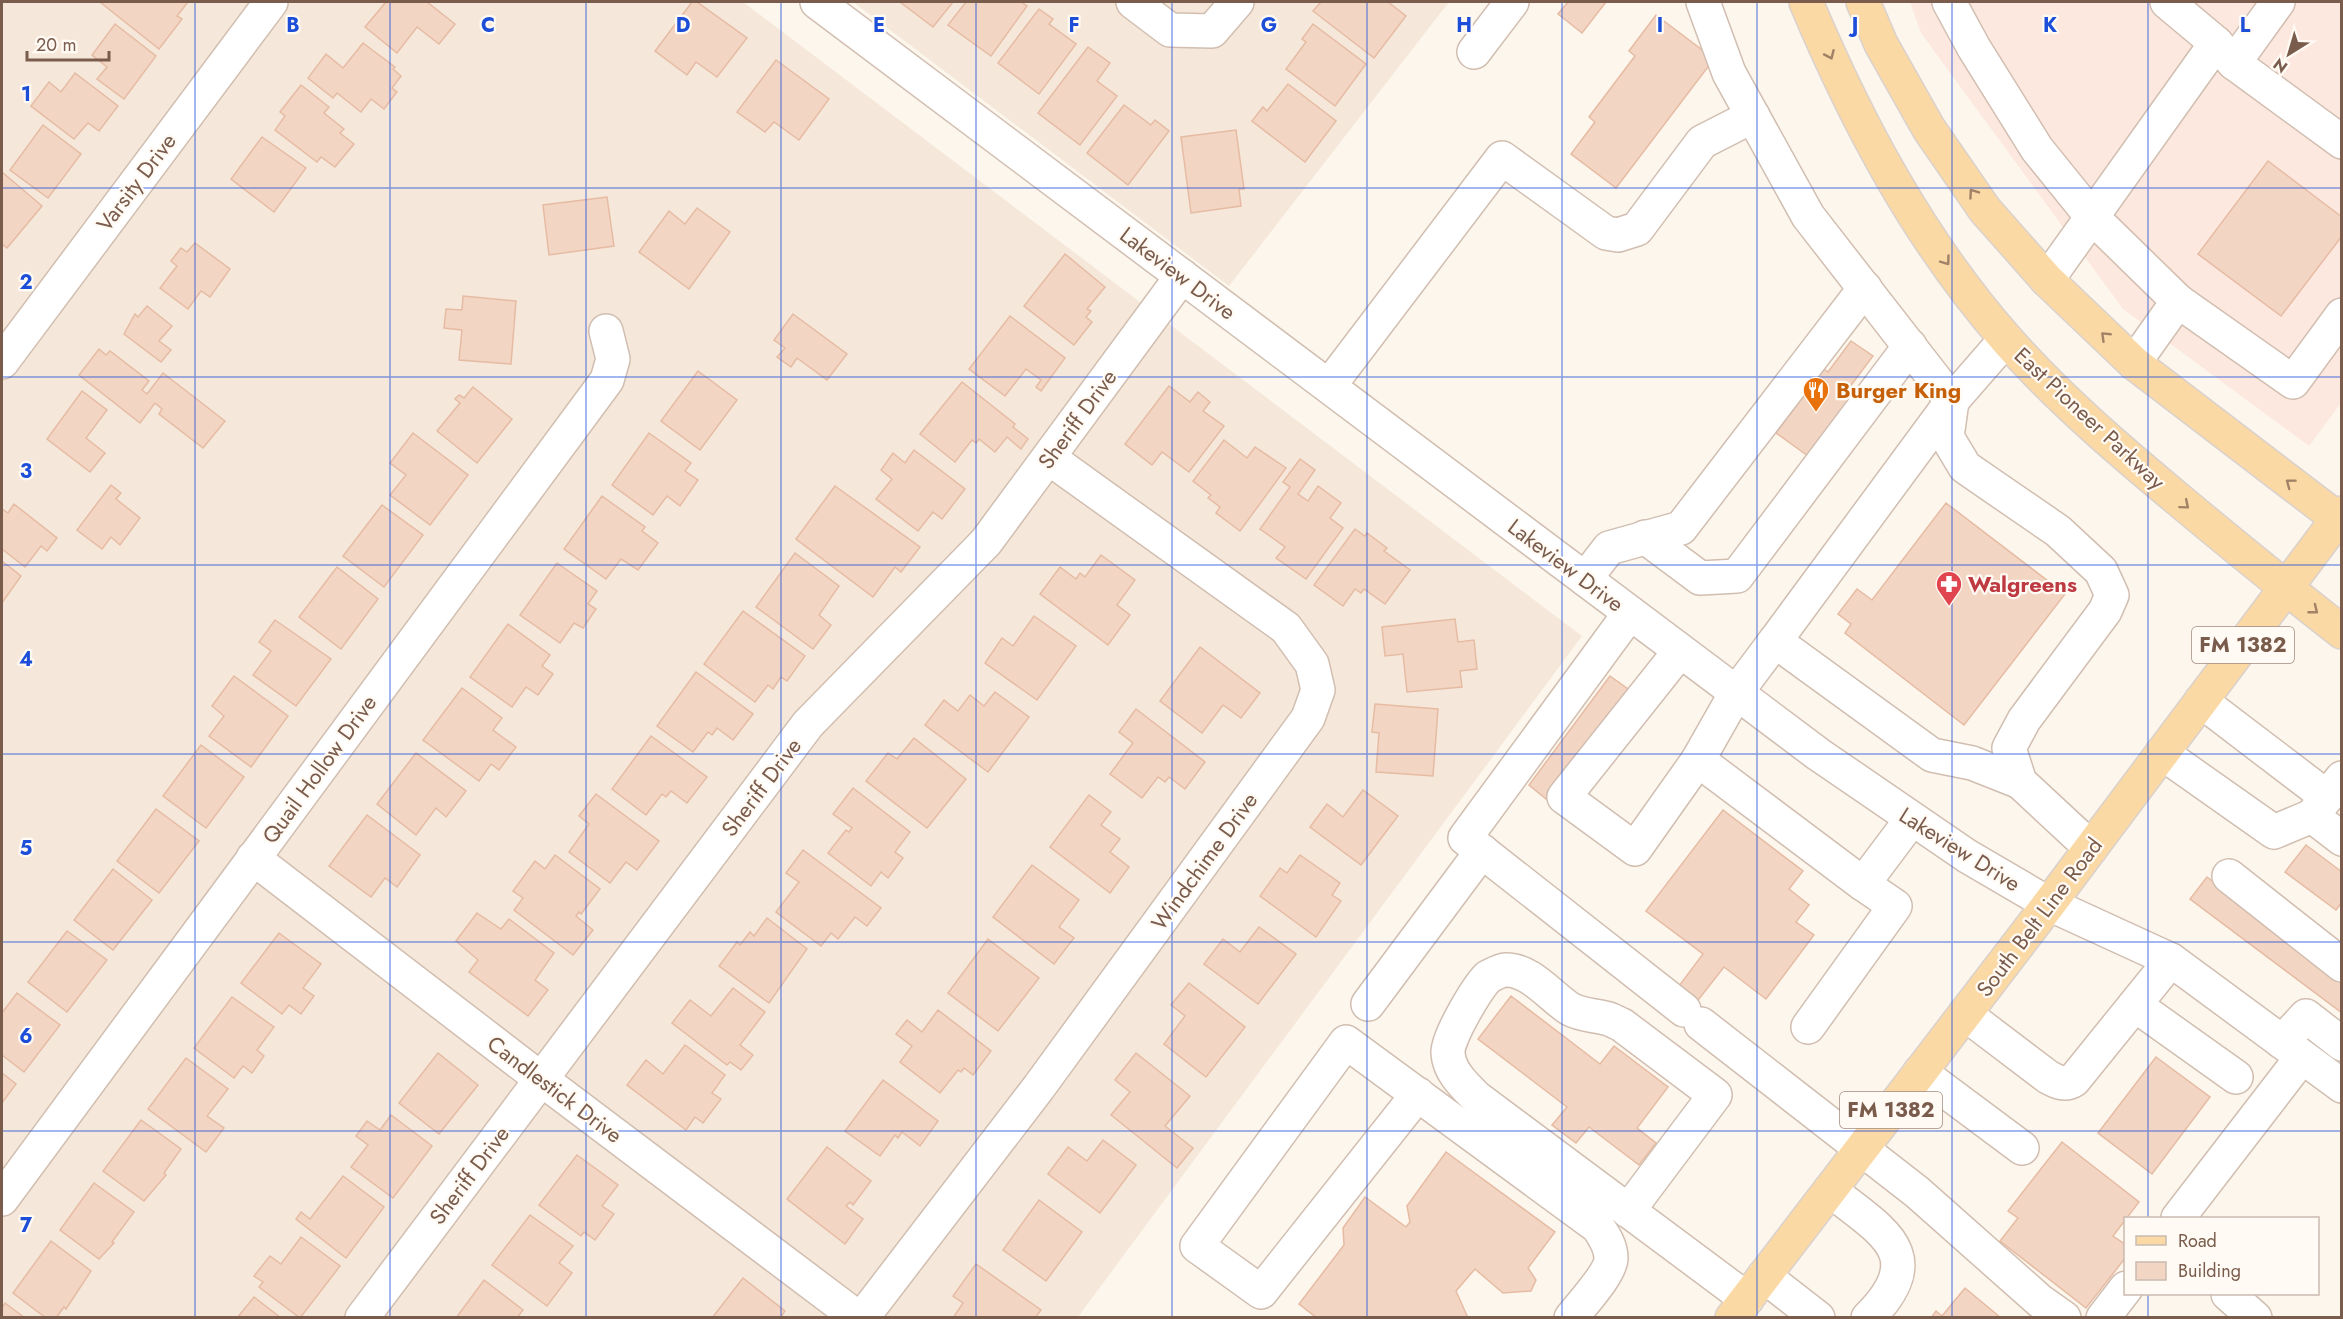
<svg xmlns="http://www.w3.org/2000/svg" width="2343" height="1319" viewBox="0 0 2343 1319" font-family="Jost,sans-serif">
<rect width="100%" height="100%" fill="#fdf6ec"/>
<g fill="#f5e8da">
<path d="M2,2H743L1582,636L1078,1317L2,1318Z"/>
<path d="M853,2H1449L1229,286Z"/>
</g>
<path fill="#fde8e0" d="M1910,2H2341V403L2309,446L2123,309L1921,33Z"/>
<g fill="#f3d5c3" stroke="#e6bba3" stroke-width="1.5">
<path d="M100,2H188L177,16L182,19L159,49Z"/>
<path d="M386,2H427L455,24L439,44L417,27L397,53L365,27Z"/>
<path d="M692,2H697L747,38L717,77L696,62L687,75L655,51Z"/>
<path d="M900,2H953L933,27Z"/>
<path d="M966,2H1021L1027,6L991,56L948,25Z"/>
<path d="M1321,2H1388L1406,16L1374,58L1313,11Z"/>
<path d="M1568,2H1606L1582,33L1558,14Z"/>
<path d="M1039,9L1053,19L1049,24L1076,44L1039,94L998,63Z"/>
<path d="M1656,15L1714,59L1616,188L1571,154L1595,122L1589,117L1635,56L1629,51Z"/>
<path d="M115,24L156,56L124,99L97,79L107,67L92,55Z"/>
<path d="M1313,24L1366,64L1335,106L1286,69L1306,42L1302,39Z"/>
<path d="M363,43L395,67L393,69L401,76L392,88L397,92L384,109L371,99L361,112L337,93L333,98L308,78L326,54L343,68Z"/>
<path d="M1088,47L1110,63L1097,81L1117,96L1080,145L1038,113Z"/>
<path d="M776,60L829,99L799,140L774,122L765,132L737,112Z"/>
<path d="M75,73L118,106L99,131L88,123L74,139L31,106L49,82L61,92Z"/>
<path d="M1288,84L1336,121L1305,162L1252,121L1263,107L1267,111Z"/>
<path d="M301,85L329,107L324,113L344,129L340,133L354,144L335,167L321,157L317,162L275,130L285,116L280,112Z"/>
<path d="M1124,105L1151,125L1155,120L1169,131L1128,185L1087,153Z"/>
<path d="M43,125L81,154L48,198L10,170Z"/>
<path d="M1236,130L1244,189H1239L1241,206L1191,213L1181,137Z"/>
<path d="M262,137L306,168L274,212L231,179Z"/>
<path d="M2268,161L2342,217V236L2281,316L2198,254Z"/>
<path d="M2,172L42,206L7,248L2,244Z"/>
<path d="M607,197L614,246L549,255L543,205Z"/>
<path d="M697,208L730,232L689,289L639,252L669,211L685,224Z"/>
<path d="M195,243L230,269L210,297L201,291L188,309L160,288L177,266L171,261L181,248L187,252Z"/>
<path d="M1065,254L1105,287L1087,309L1091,311L1086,317L1092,322L1074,345L1024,306Z"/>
<path d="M463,296L516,301L511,364L459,360L462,330L444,328L446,309L462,310Z"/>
<path d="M147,306L172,326L159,341L171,350L161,362L124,334L135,314L138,317Z"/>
<path d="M793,314L847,354L827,380L797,358L791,367L777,357L785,348L774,340Z"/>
<path d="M1010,316L1065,358L1041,391L1036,387L1041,380L1026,369L1005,396L969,369Z"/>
<path d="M1851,341L1873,356L1849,388L1855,392L1808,456L1776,433L1824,369L1828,372Z"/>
<path d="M99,349L106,355L110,351L149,381L142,390L147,394L163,373L225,421L203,448L159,414L162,409L155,403L140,423L79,375Z"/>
<path d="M698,371L737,400L700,450L661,421Z"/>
<path d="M962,382L1015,424L1013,427L1028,439L1021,449L1007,437L995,452L979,439L976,443L972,440L955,462L920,434Z"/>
<path d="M1169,386L1190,402L1198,392L1210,402L1203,411L1224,426L1189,472L1162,452L1152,465L1125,444Z"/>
<path d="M473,387L512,419L477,463L437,431L460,403L455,399L459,395L464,398Z"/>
<path d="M82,391L107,410L86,438L105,453L90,472L47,439Z"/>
<path d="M413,433L468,475L430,525L390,495L406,475L390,463Z"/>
<path d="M649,433L691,463L685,471L698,480L680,506L667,496L653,515L612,485Z"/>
<path d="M1224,440L1247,458L1255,447L1286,468L1240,531L1216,513L1220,507L1208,498L1211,495L1193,481Z"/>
<path d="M914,450L965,489L942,519L933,512L918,531L876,499L892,479L881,470L893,453L905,463Z"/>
<path d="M1300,459L1315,470L1298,494L1308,501L1318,486L1341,503L1330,518L1343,528L1306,579L1276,558L1285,547L1260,529L1290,487L1283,482Z"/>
<path d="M111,485L121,493L116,499L140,518L120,545L111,537L102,549L77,530Z"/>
<path d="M835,486L920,547L901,572L895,567L873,597L796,539Z"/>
<path d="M602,496L645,527L642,531L658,543L638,570L621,559L606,579L564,549Z"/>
<path d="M1946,503L2065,594L1964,725L1845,633L1851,624L1838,614L1857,589L1872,600Z"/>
<path d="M14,504L57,538L47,551L41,546L25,567L2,549V509L8,513Z"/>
<path d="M382,505L423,535L384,587L343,556Z"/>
<path d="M1355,529L1365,536L1367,533L1387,548L1384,551L1410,570L1385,604L1364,589L1361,593L1355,589L1343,606L1314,585Z"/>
<path d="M795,553L839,586L819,615L831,625L813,649L756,607Z"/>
<path d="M1101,555L1135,580L1117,605L1130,615L1108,645L1040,594L1060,567L1076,579L1080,573L1085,577Z"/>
<path d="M2,561L21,576L2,603Z"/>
<path d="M557,563L597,591L588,604L596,609L583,628L574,623L560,643L520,615Z"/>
<path d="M337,567L378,599L341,649L299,617Z"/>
<path d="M743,611L805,656L787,681L781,677L773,689L768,685L755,702L704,664Z"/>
<path d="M1034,616L1076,646L1037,700L985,663L1002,638L1013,646Z"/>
<path d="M1455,619L1458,642L1474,640L1477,669L1460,671L1462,687L1407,692L1403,654L1385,656L1382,627Z"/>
<path d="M275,620L331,659L296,706L253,675L271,651L259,642Z"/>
<path d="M508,624L550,655L542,666L553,674L538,695L526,687L512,707L470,677Z"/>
<path d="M1200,647L1260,693L1241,718L1223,705L1202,733L1160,701Z"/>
<path d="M696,672L753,714L733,740L717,728L712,735L708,732L693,752L657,726Z"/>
<path d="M234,676L288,716L251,767L209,736L224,716L212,706Z"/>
<path d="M1610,676L1628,689L1546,799L1529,785Z"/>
<path d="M462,688L502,718L493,730L516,747L499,770L491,764L479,781L423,740Z"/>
<path d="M995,692L1029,717L988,772L925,725L944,700L958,711L970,695L984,706Z"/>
<path d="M1375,704L1438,709L1433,776L1376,772L1379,733L1372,732Z"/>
<path d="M1136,709L1205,762L1185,789L1169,777L1165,782L1158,777L1142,798L1110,774L1133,743L1119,732Z"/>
<path d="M651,736L707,777L687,803L671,791L666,797L662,794L646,815L612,789Z"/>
<path d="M914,738L966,779L927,828L866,781L888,753L897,759Z"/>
<path d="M201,745L244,777L206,828L163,796Z"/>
<path d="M416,753L466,791L446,817L436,808L416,835L377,804Z"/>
<path d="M853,788L910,832L895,852L903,858L888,878L881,872L871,886L828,853L846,830L849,832L852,828L833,814Z"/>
<path d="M1363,790L1398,816L1361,865L1310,827L1327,804L1343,817Z"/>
<path d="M596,794L659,841L637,870L626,862L610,883L569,852L589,824L579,816Z"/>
<path d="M1089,795L1111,812L1101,825L1120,839L1110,852L1129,867L1110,893L1050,847Z"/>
<path d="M156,809L199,841L159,893L117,861Z"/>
<path d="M1723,810L1803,871L1789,889L1809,905L1796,922L1814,935L1766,999L1724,967L1695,1004L1676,990L1703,954L1646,911Z"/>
<path d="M367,815L420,855L397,887L385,878L371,897L329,866Z"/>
<path d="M2306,845L2342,872V902L2336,910L2285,872Z"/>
<path d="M803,850L881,908L867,926L855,917L838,939L831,933L821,946L776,912L799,882L786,873Z"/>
<path d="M555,855L600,889L581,914L579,912L576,916L593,930L573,955L514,910L523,898L513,891L535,861L545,869Z"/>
<path d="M1300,855L1340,883L1332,895L1341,901L1316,937L1260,896L1280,868L1287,873Z"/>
<path d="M1032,865L1079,900L1059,927L1074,938L1054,964L993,917Z"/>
<path d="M113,869L152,900L113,950L74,920Z"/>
<path d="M2207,877L2342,978V1013L2190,899Z"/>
<path d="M477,913L501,929L509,919L554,953L535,980L548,990L528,1016L469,972L478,960L456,941Z"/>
<path d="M767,918L807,949L769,1003L719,966L737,942L740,945L750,932L754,936Z"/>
<path d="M1259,927L1296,954L1258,1004L1204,964L1223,939L1240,952Z"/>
<path d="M67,931L107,960L67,1012L28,982Z"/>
<path d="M279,933L321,964L303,988L314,996L301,1014L289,1005L282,1014L241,983Z"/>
<path d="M988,939L1039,978L998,1031L948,993Z"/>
<path d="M1189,983L1245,1027L1206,1077L1164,1044L1185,1016L1171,1005Z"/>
<path d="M733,988L765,1012L740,1045L753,1055L741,1070L730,1062L727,1065L672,1023L690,1000L711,1016Z"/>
<path d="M17,993L60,1025L24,1072L2,1055V1013Z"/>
<path d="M1511,996L1600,1064L1614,1046L1668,1087L1637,1128L1656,1143L1639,1165L1589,1127L1576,1143L1552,1125L1567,1107L1478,1039Z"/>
<path d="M232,997L274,1027L257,1050L264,1056L252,1073L243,1066L234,1078L194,1048Z"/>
<path d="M938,1010L991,1051L973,1075L964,1068L961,1072L958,1070L940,1093L900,1062L912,1046L896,1034L907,1020L922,1032Z"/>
<path d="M685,1045L725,1075L712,1093L721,1099L703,1123L695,1117L686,1130L627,1085L646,1060L663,1074Z"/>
<path d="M438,1053L478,1085L439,1134L399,1103Z"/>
<path d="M1136,1053L1190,1096L1165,1126L1193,1148L1177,1168L1111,1115L1130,1092L1115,1080Z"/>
<path d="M2156,1057L2210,1097L2152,1174L2098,1133Z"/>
<path d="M186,1058L228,1089L207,1116L224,1128L206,1152L148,1109Z"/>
<path d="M2,1073L16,1084L2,1103Z"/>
<path d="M883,1080L938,1121L920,1146L902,1132L898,1138L895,1135L880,1156L845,1131Z"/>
<path d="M391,1115L432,1146L393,1198L351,1167L368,1145L356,1136L367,1121L380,1130Z"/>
<path d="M141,1120L181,1149L164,1173L166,1175L144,1201L103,1171Z"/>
<path d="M1103,1140L1136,1165L1100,1213L1048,1174L1068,1147L1087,1161Z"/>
<path d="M2062,1142L2139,1202L2113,1236L2126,1245V1257L2086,1308L2000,1241L2018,1218L2008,1211Z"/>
<path d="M827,1147L871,1181L853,1205L850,1202L846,1206L863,1219L845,1244L787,1199Z"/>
<path d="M1446,1152L1555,1232L1528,1268L1536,1280L1531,1291L1503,1293L1475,1269L1456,1291L1468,1318H1317L1299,1304L1344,1245L1343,1228L1365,1197L1406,1227L1410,1222L1407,1206Z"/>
<path d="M577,1155L618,1185L602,1206L614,1214L595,1240L584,1232L581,1236L539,1205Z"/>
<path d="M343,1176L384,1207L346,1258L296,1219L301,1212L310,1219Z"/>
<path d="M94,1183L134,1212L112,1242L114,1243L99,1259L60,1230Z"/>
<path d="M1039,1200L1082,1232L1046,1281L1003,1250Z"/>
<path d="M530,1215L573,1246L559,1263L572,1273L547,1306L492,1265Z"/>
<path d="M301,1237L340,1266L300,1318L259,1287L263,1282L254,1276L270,1256L281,1264Z"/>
<path d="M51,1241L91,1271L66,1309L64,1307L56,1318H46L13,1293Z"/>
<path d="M976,1264L1041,1310L1035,1318H953L963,1303L953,1296Z"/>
<path d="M743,1278L785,1311L780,1318H712Z"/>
<path d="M484,1280L523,1310L517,1318H456Z"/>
<path d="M1965,1288L2001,1318H1931L1936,1311L1942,1316Z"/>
<path d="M254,1297L281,1318H237Z"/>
<path d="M5,1303L25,1318H2V1308Z"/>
</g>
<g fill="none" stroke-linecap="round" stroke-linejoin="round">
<g stroke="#d1beb0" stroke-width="36">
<g id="minor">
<path d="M817,2L1818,754L1967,856L2049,904L2171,960L2342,1086"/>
<path d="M1133,2L1170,30L1212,31L1237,2"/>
<path d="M1703,2L1729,73L1808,216L1952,401L1947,437L1965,467L2058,531L2101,571L2112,595L2105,611L2024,720L2009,748L2020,782L2091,848"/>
<path d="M1949,2L1974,48L2037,149L2092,217L2178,301"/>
<path d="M2167,2L2216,43"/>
<path d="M1474,52L1512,2"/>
<path d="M2234,63L2278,2"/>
<path d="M2047,280L2216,43L2234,63L2342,142"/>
<path d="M2,362L271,2"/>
<path d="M2134,363L2178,301L2293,382L2342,315"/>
<path d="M1329,386L1502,158L1606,233L1618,235L1637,229L1702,142L1753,116"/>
<path d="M1645,537L1700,578L1737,576L1910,346"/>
<path d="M1585,579L1609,548L1681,528L1865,288"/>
<path d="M1630,613L1465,838L1684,1010"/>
<path d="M1775,641L1952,401L2006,339"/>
<path d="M1680,651L1564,797L1635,849L1698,760L1863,884"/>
<path d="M2201,701L2327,797"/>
<path d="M2162,753L2274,832L2312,816"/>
<path d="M1698,760L1736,693L1775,641L1932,755L1972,763L2020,782"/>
<path d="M2342,778L2312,816L2342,839"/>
<path d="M253,858L541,1079L858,1318"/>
<path d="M2229,876L2342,965"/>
<path d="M1368,1004L1482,851"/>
<path d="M2135,1005L2236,1077"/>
<path d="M1965,1014L2048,1077C2057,1082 2065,1086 2074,1080L2171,960"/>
<path d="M1701,1024L1917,1192L2040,1301L2064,1318"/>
<path d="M1808,1027L1895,906L1863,884L1911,820"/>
<path d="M2282,1042L2306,1016L2342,1044"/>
<path d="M1920,1072L2022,1148"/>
<path d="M1418,1094L1261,1292L1197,1246L1346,1042L1598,1227C1604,1236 1611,1246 1611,1258C1611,1273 1581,1305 1571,1318"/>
<path d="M1830,1190C1881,1231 1932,1254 1868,1318"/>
<path d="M2,1199L607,380L613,359L606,331"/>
<path d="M1628,1211L1715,1095L1622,1025C1617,1023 1611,1019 1605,1018C1593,1015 1581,1015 1570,1009C1550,996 1530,969 1505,970C1501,970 1492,975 1488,977C1477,988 1447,1038 1448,1053C1449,1072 1465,1086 1477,1098L1747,1299"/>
<path d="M2178,1218L2302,1057"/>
<path d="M1764,1276L1818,1318"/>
<path d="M2228,1294L2255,1318"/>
<path d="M362,1318L808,724L986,542L1182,276"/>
<path d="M862,1318L1039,1087L1308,718L1318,690L1312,664L1286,628L1049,458"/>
<path d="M2103,1318L2126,1288"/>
</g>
</g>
<g stroke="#dad1cd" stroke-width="36">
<g id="major">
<path d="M1806,2C1857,123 1919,240 2007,340C2059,399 2119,450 2179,500C2233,545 2287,589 2342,632"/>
<path d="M1863,2L1881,44L1929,129L1985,210L2047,280L2134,363L2342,522"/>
<path d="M1732,1318L2049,904L2342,513"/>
</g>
</g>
<use href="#minor" stroke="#fff" stroke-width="33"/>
<use href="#major" stroke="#fbd9a5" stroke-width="33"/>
</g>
<defs><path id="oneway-chevron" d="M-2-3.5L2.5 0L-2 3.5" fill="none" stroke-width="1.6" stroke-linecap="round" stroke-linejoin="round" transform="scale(1.5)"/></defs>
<g stroke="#a18267">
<use href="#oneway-chevron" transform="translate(1830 55) rotate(66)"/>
<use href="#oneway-chevron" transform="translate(1973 193) rotate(-125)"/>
<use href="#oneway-chevron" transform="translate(1946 261) rotate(54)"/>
<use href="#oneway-chevron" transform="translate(2105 336) rotate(-136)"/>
<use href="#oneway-chevron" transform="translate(2290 483) rotate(-143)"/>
<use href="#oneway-chevron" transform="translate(2185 505) rotate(40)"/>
<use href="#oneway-chevron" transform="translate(2314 610) rotate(38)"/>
</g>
<path fill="none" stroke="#1d4ed8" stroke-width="1.5" stroke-opacity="0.55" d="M195,2V1318M390,2V1318M586,2V1318M781,2V1318M976,2V1318M1172,2V1318M1367,2V1318M1562,2V1318M1757,2V1318M1952,2V1318M2148,2V1218M2,188H2342M2,377H2342M2,565H2342M2,754H2342M2,942H2342M2,1131H2342M2148,1294V1318"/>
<defs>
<g id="restaurant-pin" transform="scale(1.35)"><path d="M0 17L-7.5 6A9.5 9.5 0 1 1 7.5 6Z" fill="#e8710a" stroke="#fffaf3"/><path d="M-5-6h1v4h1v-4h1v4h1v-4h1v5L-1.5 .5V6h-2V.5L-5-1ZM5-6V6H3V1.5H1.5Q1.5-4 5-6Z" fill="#fff"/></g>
<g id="pharmacy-pin" transform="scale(1.35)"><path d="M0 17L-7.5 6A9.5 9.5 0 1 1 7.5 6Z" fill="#e0444e" stroke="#fffaf3"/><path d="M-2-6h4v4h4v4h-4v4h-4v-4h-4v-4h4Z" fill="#fff"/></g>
</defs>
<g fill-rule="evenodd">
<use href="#restaurant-pin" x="1816" y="390"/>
<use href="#pharmacy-pin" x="1949" y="584"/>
</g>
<g text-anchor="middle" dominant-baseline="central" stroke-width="4.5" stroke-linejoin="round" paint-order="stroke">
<g fill="#fffaf3" stroke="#a28b7f" stroke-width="1.5">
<rect x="2192" y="627" width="102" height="36" rx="4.5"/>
<rect x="1840" y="1092" width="102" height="36" rx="4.5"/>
</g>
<g font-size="21" font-weight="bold" fill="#7a5c4d">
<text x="2243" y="645">FM 1382</text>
<text x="1891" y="1110">FM 1382</text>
</g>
<g font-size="22" fill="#7a5c4d" stroke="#fffaf3">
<text transform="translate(136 182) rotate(-53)">Varsity Drive</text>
<text transform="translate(1178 273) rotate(37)">Lakeview Drive</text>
<text transform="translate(2090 418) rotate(43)">East Pioneer Parkway</text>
<text transform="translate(1077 419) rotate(-54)">Sheriff Drive</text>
<text transform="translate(1566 565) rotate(37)">Lakeview Drive</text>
<text transform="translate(319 769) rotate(-54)">Quail Hollow Drive</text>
<text transform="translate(761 787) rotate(-53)">Sheriff Drive</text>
<text transform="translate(1960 849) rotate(32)">Lakeview Drive</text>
<text transform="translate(1204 861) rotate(-54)">Windchime Drive</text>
<text transform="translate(2039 917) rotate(-53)">South Belt Line Road</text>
<text transform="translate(555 1089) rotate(37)">Candlestick Drive</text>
<text transform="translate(469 1175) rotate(-53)">Sheriff Drive</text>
</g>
<g font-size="22" font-weight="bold" fill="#c56008" stroke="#fffaf3" text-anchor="start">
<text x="1836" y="390">Burger King</text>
</g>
<g font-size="22" font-weight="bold" fill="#be3a42" stroke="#fffaf3" text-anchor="start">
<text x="1968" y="584">Walgreens</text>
</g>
</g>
<g font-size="20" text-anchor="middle" font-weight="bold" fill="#1d4ed8" stroke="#fffaf3" stroke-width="4.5" stroke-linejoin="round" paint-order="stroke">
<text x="293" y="32">B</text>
<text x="488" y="32">C</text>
<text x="683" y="32">D</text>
<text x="879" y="32">E</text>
<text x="1074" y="32">F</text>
<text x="1269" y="32">G</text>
<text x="1464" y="32">H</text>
<text x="1660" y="32">I</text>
<text x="1855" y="32">J</text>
<text x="2050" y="32">K</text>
<text x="2245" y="32">L</text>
<text x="26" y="101">1</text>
<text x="26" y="289">2</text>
<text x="26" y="478">3</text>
<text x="26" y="666">4</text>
<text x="26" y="855">5</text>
<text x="26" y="1043">6</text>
<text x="26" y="1232">7</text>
</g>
<rect width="2343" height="1319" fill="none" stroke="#7a5c4d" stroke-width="6"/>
<rect x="2124" y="1217" width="195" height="78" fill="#fffaf3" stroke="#cabbb1" stroke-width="1.5"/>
<rect x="2136" y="1236" width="30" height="9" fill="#fbd9a5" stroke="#cabbb1" stroke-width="1.5"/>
<text x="2178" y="1247" font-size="18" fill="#7a5c4d">Road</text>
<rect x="2136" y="1262" width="30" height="18" fill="#f3d5c3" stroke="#cabbb1" stroke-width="1.5"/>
<text x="2178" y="1277" font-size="18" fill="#7a5c4d">Building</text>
<g transform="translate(2289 54) rotate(217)" stroke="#fffaf3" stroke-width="4.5" paint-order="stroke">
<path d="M0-4.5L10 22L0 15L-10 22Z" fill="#7a5c4d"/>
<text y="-9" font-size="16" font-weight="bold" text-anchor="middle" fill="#7a5c4d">N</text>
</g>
<path d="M27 51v9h82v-9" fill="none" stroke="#7a5c4d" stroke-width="3"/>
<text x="36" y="51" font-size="18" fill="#7a5c4d" stroke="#fffaf3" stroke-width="4.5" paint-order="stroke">20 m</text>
</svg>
